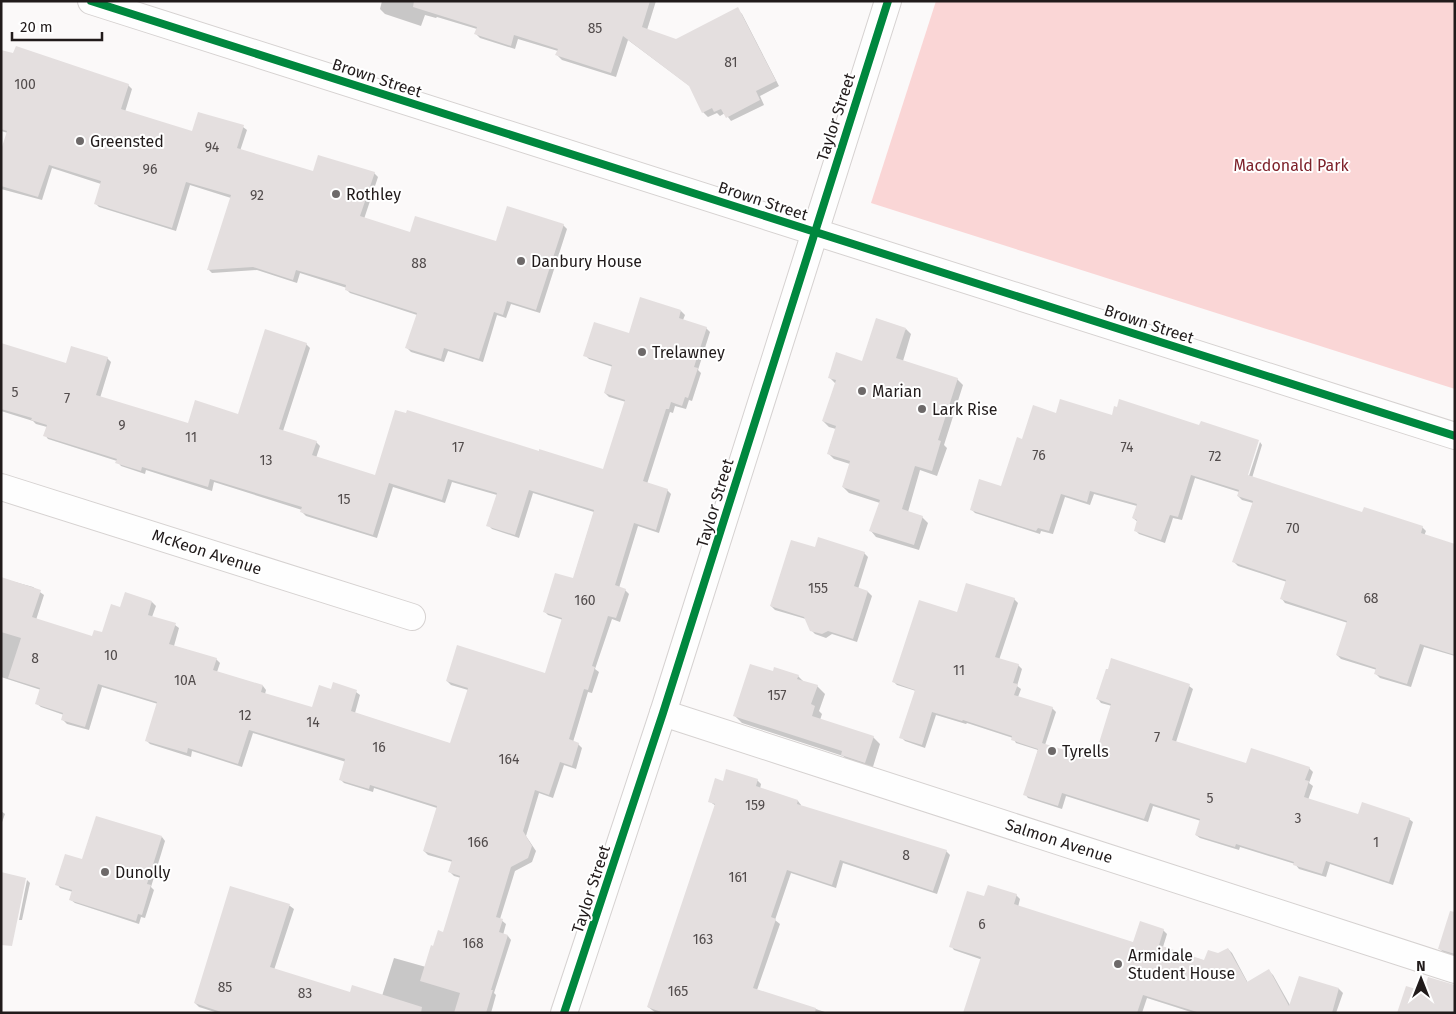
<svg xmlns="http://www.w3.org/2000/svg" width="1456" height="1014" viewBox="0 0 1456 1014" font-family="'Fira Sans',sans-serif">
<rect width="100%" height="100%" fill="#fbf9f9"/>
<path fill="#fad6d6" d="M936,1H1455V389L871,203Z"/>
<g fill="#0003">
<path d="M382,1H656L647,30L676,40L737,9L742,14L779,86L760,96L764,105L731,121L725,113L720,116L717,113L708,117L703,112L691,87L628,40L616,77L562,60L557,55L558,51L518,39L515,49L480,38L476,34L477,29L437,17L436,18L425,15L421,26L385,14L380,9Z"/>
<path d="M1,51L128,85L132,89L125,112L193,133L243,127L247,130L240,151L313,173H374L378,177L364,219L411,234L497,242L563,225L567,229L540,313L511,304L506,318L497,315L483,362L448,351L444,362L411,352L407,348L417,315L350,293L346,289L347,288L300,273L297,283L257,270L212,273L209,270L231,198L190,185L176,231L99,207L95,203L101,184L52,168L42,200L1,189V154L8,133L1,131Z"/>
<path d="M681,311L685,315L683,320L706,328L710,332L698,370L701,373L692,401L689,400L686,409L675,406L673,413L670,412L647,484L667,490L671,494L659,533L638,526L619,588L625,590L629,594L620,622L612,619L595,669L599,672L592,693L588,692L573,742L578,744L582,748L576,769L564,765L553,798L539,793L526,836L536,851L532,862L515,871L500,919L506,924L503,935L508,936L511,940L494,993L496,995L491,1013H218L199,1007L195,1003L231,888L290,906L294,909L274,970L350,994L382,996L394,958L426,967L434,947L444,933L461,878L454,876L450,872L453,862L428,855L424,851L437,808L374,788L373,792L344,783L340,779L346,762L253,733L242,767L192,751L191,757L150,744L146,740L158,704L102,687L89,730L67,724L63,720L64,715L41,707L37,704L41,690L1,677V588L4,579L33,587L44,595L36,620L93,638L103,634L121,609L152,602L156,606L152,617L175,625L179,628L174,646L216,659L220,663L217,672L263,686L266,690L265,694L313,709L332,690L356,692L360,695L355,713L451,744L468,690L451,685L447,681L546,674L563,620L548,615L544,611L573,580L594,512L533,493L519,538L492,529L488,525L497,495L452,482L445,503L393,487L377,538L306,516L302,512V510L214,482L212,491L146,470L145,474L121,466L117,461L48,439L45,435L47,427L36,424L33,421L1,411V344L67,365L107,358L111,362L100,398L189,425L238,415L306,344L310,348L283,431L316,442L320,446L316,458L376,476L539,452L604,471L626,402L609,397L605,393L613,367L589,359L585,355Z"/>
<path d="M906,329L911,334L903,361L957,379L963,385L944,445L947,448L937,476L920,470L908,512L922,517L928,523L919,550L876,537L871,531L880,503L849,493L843,487L850,464L834,459L828,453L836,429L829,427L823,421L836,384L829,377L863,362Z"/>
<path d="M1057,414L1112,416L1200,426L1258,441L1245,481L1247,482L1260,442L1262,445L1252,478L1363,513L1422,527L1426,531L1424,536L1455,545V656L1424,647L1411,687L1380,678L1376,674L1377,670L1341,659L1337,655L1348,623L1285,603L1282,599L1287,582L1238,566L1234,562L1253,503L1242,500L1238,496L1239,492L1195,478L1182,520L1173,518L1165,543L1139,534L1135,530L1138,522L1133,518L1137,506L1094,494L1090,505L1065,497L1053,534L1041,531L1040,534L975,513L971,509L1002,488L1023,440Z"/>
<path d="M815,549L864,553L868,557L858,589L868,592L872,596L857,642L832,634L826,638L815,634L811,630L806,619L775,610L771,606Z"/>
<path d="M1014,599L1018,603L999,660L1018,665L1022,669L1017,686L1021,689L1018,697L1052,708L1056,712L1045,745L1094,760L1112,706L1101,703L1098,699L1189,686L1193,689L1176,742L1247,765L1309,768L1313,772L1309,783L1313,786L1308,800L1359,816L1409,819L1413,822L1393,885L1330,864L1326,877L1299,869L1295,864L1240,847L1239,850L1200,838L1196,835L1201,821L1153,806L1148,822L1066,796L1062,809L1028,798L1025,794L1038,750L1016,743L1013,738L967,723L966,724L936,715L925,748L905,741L901,737L916,691L897,685L894,682L958,613Z"/>
<path d="M773,672L798,676L804,682L817,686L825,694L819,711L822,714L820,720L873,737L880,744L872,770L850,762L843,756L742,723L735,716Z"/>
<path d="M757,780L761,784L760,789L798,801L801,805V807L946,851L950,855L937,894L843,863L836,888L791,873L775,920L780,924L757,990L828,1013H656L648,1007L716,806L709,801L723,782Z"/>
<path d="M1,811L5,814L1,825Z"/>
<path d="M162,837L165,841L151,887L154,890L145,918L141,917L139,924L75,903L71,900L73,892L60,888L57,884L83,861Z"/>
<path d="M27,880L30,883L22,920H19Z"/>
<path d="M1016,895L1020,899L1018,907L1134,943L1163,930L1167,934L1163,947L1205,962L1228,949L1232,953L1248,983L1269,971L1273,975L1291,1007L1300,977L1339,989L1343,993L1336,1013H1194L1147,998L1142,1013H1140L1075,992L954,950L951,946L985,898Z"/>
<path d="M1455,941V956L1443,952L1439,948Z"/>
</g>
<g fill="#e4dfdf">
<path d="M414,1H650L642,27L676,39L738,7L776,81L756,91L760,100L726,118L721,109L714,112L712,108L702,113L689,86L623,36L611,73L555,55L558,49L514,35L511,46L474,34L477,27L413,7Z"/>
<path d="M16,46L129,84L121,109L192,131L198,112L244,125L237,148L313,171L318,155L375,172L360,216L410,232L415,216L496,241L507,206L564,224L536,310L507,301L503,315L494,312L479,359L444,348L441,359L405,348L417,313L345,290L346,285L296,270L293,280L253,267L207,270L231,195L186,182L172,228L94,204L101,181L49,165L38,197L1,186V150L7,131L1,129V50L13,53Z"/>
<path d="M640,297L681,310L679,318L707,327L694,367L698,368L688,398L685,397L682,406L671,402L669,409H666L643,481L668,489L656,530L634,523L615,585L626,589L616,618L608,616L592,666L595,667L588,690L584,689L569,739L579,743L572,766L560,762L549,795L535,790L523,831L532,846L528,858L511,867L496,917L503,919L499,932L508,935L491,990H493L486,1013H454L460,993L420,981L431,945L433,946L438,930L443,932L460,876L448,872L452,860L423,851L437,806L370,785L369,789L339,780L345,759L249,730L238,764L188,748L187,753L145,741L157,702L98,684L85,727L61,720L63,713L35,704L40,688L8,678L21,638L1,632V577L41,590L32,617L92,636L94,630L102,632L111,604L120,607L125,592L152,601L148,615L176,623L169,644L217,658L213,670L263,685L261,692L312,707L319,685L331,689L333,682L357,690L351,711L450,743L468,688L446,681L457,645L545,673L562,618L543,612L555,573L573,578L594,510L529,490L515,535L486,526L497,493L448,479L442,500L389,483L373,535L300,512L302,507L210,479L208,487L142,467L141,471L115,463L117,459L43,436L47,425L31,420L32,418L1,409V343L66,363L71,346L108,357L96,395L188,423L195,400L238,414L265,329L307,343L279,429L317,441L312,455L375,475L395,410L406,413L407,410L539,451V449L603,469L625,400L604,393L612,365L583,356L594,322L629,333Z"/>
<path d="M876,318L906,328L896,358L958,378L938,440L941,441L932,471L915,466L902,509L923,516L914,545L869,531L880,500L842,487L850,461L827,454L836,426L822,421L836,380L828,378L836,352L862,361Z"/>
<path d="M1060,399L1112,415L1114,406L1117,407L1119,399L1199,425L1201,421L1259,440L1248,475L1362,512L1364,507L1423,526L1421,533L1455,544V655L1420,644L1407,684L1374,674L1376,668L1336,655L1347,621L1280,599L1286,580L1232,562L1253,501L1237,496L1239,490L1191,475L1178,517L1170,515L1161,540L1134,531L1137,520L1132,518L1137,504L1090,491L1087,502L1061,494L1049,531L1038,528L1036,531L970,510L979,479L1001,486L1017,437L1022,439L1033,405L1056,413Z"/>
<path d="M818,537L865,552L854,586L868,591L853,639L828,631L822,634L810,631L804,617L770,606L791,540L815,547Z"/>
<path d="M966,583L1015,598L995,657L1019,664L1013,683L1018,684L1014,695L1053,707L1042,743L1094,759L1111,704L1096,699L1106,669H1108L1111,658L1190,684L1172,740L1246,763L1251,748L1310,767L1305,780L1309,781L1304,797L1358,814L1362,802L1410,818L1389,882L1326,861L1322,874L1293,865L1294,862L1236,844L1235,847L1195,835L1200,819L1150,803L1144,819L1062,793L1058,806L1023,795L1038,749L1011,740L1012,736L963,720L962,721L932,712L922,745L899,738L915,690L892,682L919,600L957,612Z"/>
<path d="M750,664L773,671L774,667L799,675L797,679L818,685L811,704L815,706L812,716L874,736L865,763L841,755L842,751L733,716Z"/>
<path d="M726,769L758,779L756,786L798,800L797,804L947,850L933,891L840,860L832,885L787,870L771,917L776,919L753,988L816,1008L815,1013H664L647,1007L715,804L708,802L715,778L723,781Z"/>
<path d="M96,816L162,836L147,884L151,885L142,915L138,914L136,921L69,900L72,890L55,885L65,854L82,859Z"/>
<path d="M1,872L26,878L12,946L1,945Z"/>
<path d="M988,885L1017,894L1014,904L1133,942L1140,921L1164,929L1159,945L1204,960L1208,950L1218,953L1228,948L1247,982L1269,969L1289,1006L1299,976L1339,988L1332,1013H1200L1143,995L1137,1013H963L981,957L949,947L967,891L984,896Z"/>
<path d="M230,886L290,904L270,967L350,992L352,985L422,1007L421,1013H224L194,1003Z"/>
<path d="M1450,911L1455,912V954L1438,949Z"/>
<path d="M1428,977L1455,985V1013H1397L1406,986L1419,990L1421,983L1426,984Z"/>
</g>
<g fill="none" stroke-linecap="round" stroke-linejoin="round">
<g stroke="#d6d2d1" stroke-width="28">
<g id="minor">
<path d="M91,1L1455,436"/>
<path d="M1,487L412,617"/>
<path d="M663,713L1455,970"/>
<path d="M564,1013L663,713L888,1"/>
</g>
</g>
<use href="#minor" stroke="#fefefe" stroke-width="26"/>
<g stroke="#fff" stroke-width="11">
<g id="cycleway">
<path d="M91,1L1455,436"/>
<path d="M564,1013L663,713L888,1"/>
</g>
</g>
<use href="#cycleway" stroke="#00873e" stroke-width="8"/>
</g>
<g fill="#6d6969" stroke="#fff" stroke-width="2">
<circle cx="80" cy="141" r="5"/>
<circle cx="336" cy="194" r="5"/>
<circle cx="521" cy="261" r="5"/>
<circle cx="642" cy="352" r="5"/>
<circle cx="862" cy="391" r="5"/>
<circle cx="922" cy="409" r="5"/>
<circle cx="1052" cy="751" r="5"/>
<circle cx="105" cy="872" r="5"/>
<circle cx="1118" cy="964" r="5"/>
</g>
<g text-anchor="middle" dominant-baseline="central" stroke-width="4" stroke-linejoin="round" paint-order="stroke">
<g font-size="14" fill="#524c4c">
<text x="595" y="28">85</text>
<text x="731" y="62">81</text>
<text x="25" y="84">100</text>
<text x="212" y="147">94</text>
<text x="150" y="169">96</text>
<text x="257" y="195">92</text>
<text x="419" y="263">88</text>
<text x="15" y="392">5</text>
<text x="67" y="398">7</text>
<text x="122" y="425">9</text>
<text x="191" y="437">11</text>
<text x="458" y="447">17</text>
<text x="1127" y="447">74</text>
<text x="1039" y="455">76</text>
<text x="1215" y="456">72</text>
<text x="266" y="460">13</text>
<text x="344" y="499">15</text>
<text x="1293" y="528">70</text>
<text x="818" y="588">155</text>
<text x="1371" y="598">68</text>
<text x="585" y="600">160</text>
<text x="111" y="655">10</text>
<text x="35" y="658">8</text>
<text x="959" y="670">11</text>
<text x="185" y="680">10A</text>
<text x="777" y="695">157</text>
<text x="245" y="715">12</text>
<text x="313" y="722">14</text>
<text x="1157" y="737">7</text>
<text x="379" y="747">16</text>
<text x="509" y="759">164</text>
<text x="1210" y="798">5</text>
<text x="755" y="805">159</text>
<text x="1298" y="818">3</text>
<text x="478" y="842">166</text>
<text x="1376" y="842">1</text>
<text x="906" y="855">8</text>
<text x="738" y="877">161</text>
<text x="982" y="924">6</text>
<text x="703" y="939">163</text>
<text x="473" y="943">168</text>
<text x="225" y="987">85</text>
<text x="678" y="991">165</text>
<text x="305" y="993">83</text>
</g>
<g font-size="16" fill="#211b1b" stroke="#fff">
<text transform="translate(377 78) rotate(18)">Brown Street</text>
<text transform="translate(836 117) rotate(-72)">Taylor Street</text>
<text transform="translate(763 201) rotate(18)">Brown Street</text>
<text transform="translate(1149 324) rotate(18)">Brown Street</text>
<text transform="translate(715 503) rotate(-73)">Taylor Street</text>
<text transform="translate(207 552) rotate(18)">McKeon Avenue</text>
<text transform="translate(1059 841) rotate(18)">Salmon Avenue</text>
<text transform="translate(591 889) rotate(-72)">Taylor Street</text>
</g>
<g font-size="16" fill="#211b1b" stroke="#fff" text-anchor="start">
<text x="90" y="141">Greensted</text>
<text x="346" y="194">Rothley</text>
<text x="531" y="261">Danbury House</text>
<text x="652" y="352">Trelawney</text>
<text x="872" y="391">Marian</text>
<text x="932" y="409">Lark Rise</text>
<text x="1062" y="751">Tyrells</text>
<text x="115" y="872">Dunolly</text>
<text x="1128" y="955">Armidale<tspan x="1128" dy="18">Student House</tspan></text>
</g>
<g font-size="16" fill="#7d212a" stroke="#fff">
<text x="1291" y="165">Macdonald Park</text>
</g>
</g>
<rect width="1456" height="1014" fill="none" stroke="#211b1b" stroke-width="5"/>
<g transform="translate(1421 979)" stroke="#ffffff" stroke-width="4" paint-order="stroke">
<path d="M0-4L9 19L0 12L-9 19Z" fill="#211b1b"/>
<text y="-8" font-size="14" font-weight="bold" text-anchor="middle" fill="#211b1b">N</text>
</g>
<path d="M12 32v8h90v-8" fill="none" stroke="#211b1b" stroke-width="2.5"/>
<text x="20" y="32" font-size="15" fill="#211b1b" stroke="#ffffff" stroke-width="4" paint-order="stroke">20 m</text>
</svg>
